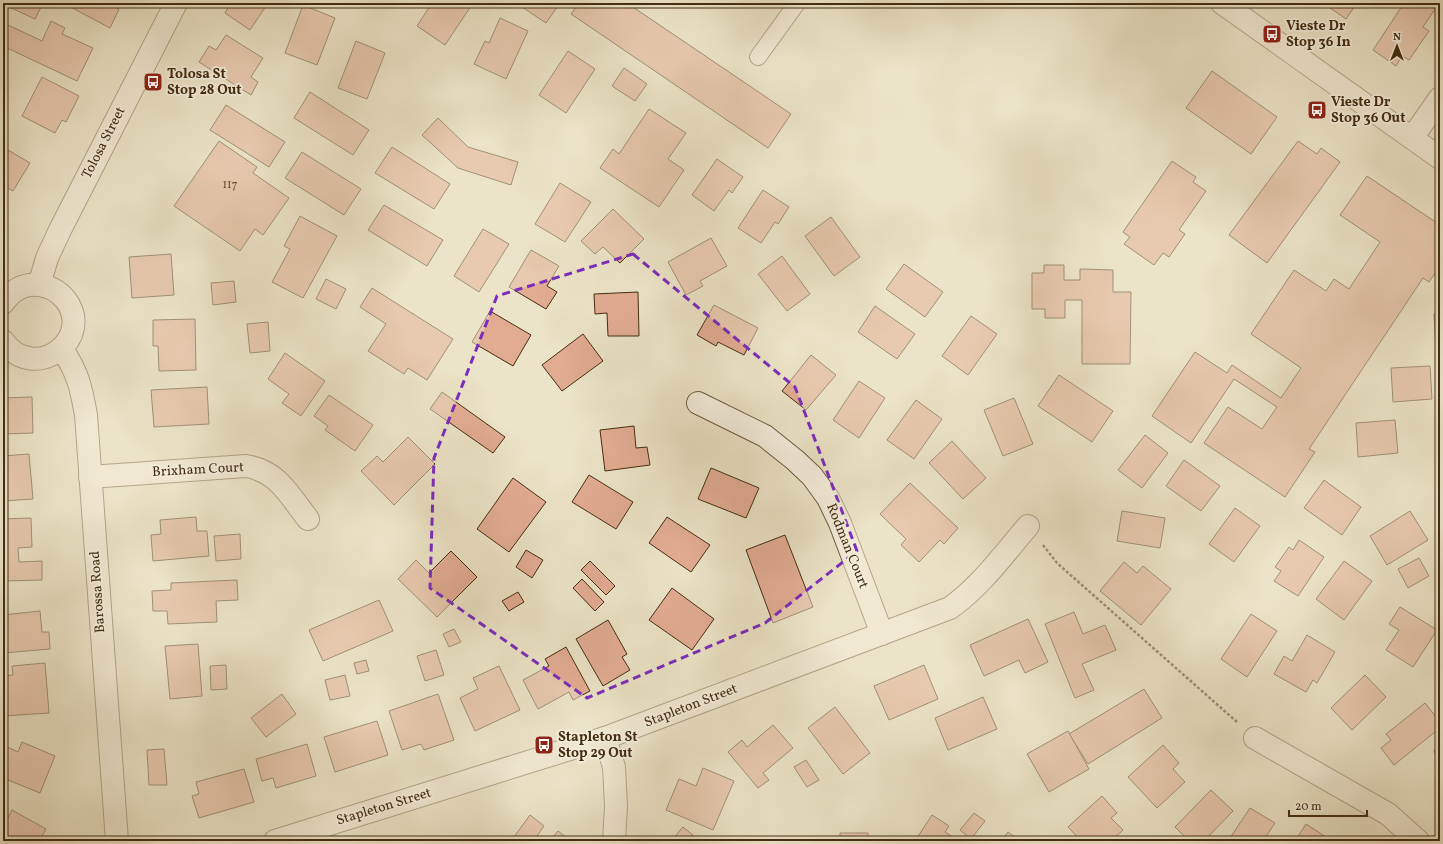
<svg xmlns="http://www.w3.org/2000/svg" width="1443" height="844" viewBox="0 0 1443 844" font-family="Vollkorn,serif">
<rect width="100%" height="100%" fill="#ece4c8"/>
<filter id="stains"><feTurbulence type="fractalNoise" baseFrequency=".005" numOctaves="4"/><feColorMatrix values="0 0 0 0 .2 0 0 0 0 .09 0 0 0 0 .02 0 0 0 .5 -.17"/></filter>
<radialGradient id="worn" r=".72"><stop offset=".6" stop-color="#630" stop-opacity="0"/><stop offset="1" stop-color="#630" stop-opacity=".3"/></radialGradient>
<g fill="#e2ac93" stroke="#442d12">
<path d="M9,3H43L35,19L7,6Z"/>
<path d="M63,3H117L115,7L119,9L110,28Z"/>
<path d="M231,3H268L250,30L225,13Z"/>
<path d="M432,3H473L445,45L417,26Z"/>
<path d="M516,3H560L546,23Z"/>
<path d="M579,3H627L791,114L768,148L571,14Z"/>
<path d="M1323,3H1357L1346,19Z"/>
<path d="M1404,3H1432L1437,6L1423,27L1429,31L1409,60L1402,56L1396,66L1373,50Z"/>
<path d="M303,5L335,18L317,65L285,53Z"/>
<path d="M500,18L528,31L506,79L474,64L485,41L489,43Z"/>
<path d="M51,21L65,28L62,34L93,48L77,81L3,46V31L6,24L42,41Z"/>
<path d="M226,35L263,58L251,77L258,82L251,95L199,62L209,46L216,50Z"/>
<path d="M356,41L385,53L367,99L338,88Z"/>
<path d="M568,51L595,69L566,113L539,95Z"/>
<path d="M624,68L647,84L635,101L612,86Z"/>
<path d="M1212,71L1277,117L1251,154L1186,108Z"/>
<path d="M42,77L79,96L66,122L62,120L55,133L22,116Z"/>
<path d="M310,92L369,130L353,155L294,118Z"/>
<path d="M226,105L285,142L269,167L210,130Z"/>
<path d="M649,109L686,133L668,159L684,170L659,207L600,168L613,149L619,154Z"/>
<path d="M438,118L468,147L518,162L511,185L458,168L422,135Z"/>
<path d="M219,141L257,167L253,173L289,198L263,235L255,229L240,251L174,206Z"/>
<path d="M1298,141L1317,154L1321,148L1340,162L1267,263L1229,235Z"/>
<path d="M3,147L30,163L13,191L3,185Z"/>
<path d="M392,147L450,184L434,209L375,173Z"/>
<path d="M302,152L361,189L344,215L285,178Z"/>
<path d="M717,159L743,177L732,193L729,190L714,211L692,195Z"/>
<path d="M1172,161L1196,177L1193,182L1206,191L1179,230L1185,234L1169,257L1163,253L1154,265L1124,244L1130,237L1123,232Z"/>
<path d="M1367,176L1440,225V266L1429,282L1423,278L1309,449L1315,452L1285,497L1204,443L1228,407L1262,429L1277,407L1234,379L1191,443L1152,416L1195,352L1227,373L1232,365L1281,398L1301,368L1251,334L1294,270L1326,291L1334,279L1349,289L1380,242L1340,215Z"/>
<path d="M560,183L591,202L565,242L535,224Z"/>
<path d="M763,190L789,207L778,224L775,222L761,243L738,228Z"/>
<path d="M384,205L443,240L427,266L368,230Z"/>
<path d="M613,209L644,239L620,263L603,247L595,254L581,241Z"/>
<path d="M300,216L337,236L303,298L272,282L290,249L284,246Z"/>
<path d="M831,217L860,257L834,276L805,236Z"/>
<path d="M483,229L509,244L479,292L454,276Z"/>
<path d="M711,238L727,266L700,281L703,286L686,295L668,262Z"/>
<path d="M531,250L559,266L547,286L557,292L546,309L509,287Z"/>
<path d="M171,254L174,295L132,298L129,257Z"/>
<path d="M782,256L810,294L787,311L758,274Z"/>
<path d="M904,264L943,292L925,317L886,289Z"/>
<path d="M1044,265H1064V280H1080V269L1113,270V292H1131L1130,364H1082V300H1065V318H1045V309H1032V273H1044Z"/>
<path d="M326,279L346,289L336,309L316,299Z"/>
<path d="M234,281L236,302L213,305L211,283Z"/>
<path d="M372,288L453,339L427,380L408,368L404,374L368,351L386,324L360,307Z"/>
<path d="M638,292L639,336H608L607,313L595,314L594,294Z"/>
<path d="M714,305L758,328L744,355L718,342L716,346L697,335Z"/>
<path d="M875,306L915,334L897,359L858,332Z"/>
<path d="M490,311L531,335L513,366L472,342Z"/>
<path d="M1434,314H1440V352H1436Z"/>
<path d="M971,316L997,334L968,375L942,356Z"/>
<path d="M195,319L196,370L159,371L158,346H153V320Z"/>
<path d="M268,322L270,351L250,353L247,324Z"/>
<path d="M583,334L603,361L562,391L542,365Z"/>
<path d="M285,353L325,381L301,416L282,403L289,394L268,379Z"/>
<path d="M811,355L836,375L806,410L782,391Z"/>
<path d="M1430,366L1432,399L1393,402L1391,368Z"/>
<path d="M1059,375L1113,411L1092,442L1038,406Z"/>
<path d="M859,381L885,398L859,438L833,420Z"/>
<path d="M207,387L209,424L154,427L151,390Z"/>
<path d="M442,392L505,437L493,453L430,409Z"/>
<path d="M329,395L373,425L355,451L325,430L328,426L314,416Z"/>
<path d="M32,397L33,433L3,434V398Z"/>
<path d="M1014,398L1033,444L1003,456L984,410Z"/>
<path d="M916,400L942,419L914,459L887,440Z"/>
<path d="M1395,420L1398,453L1358,457L1356,423Z"/>
<path d="M634,426L636,448L647,447L650,465L605,471L600,430Z"/>
<path d="M1145,435L1168,453L1142,488L1118,470Z"/>
<path d="M408,437L435,464L394,505L361,471L377,456L383,462Z"/>
<path d="M952,441L986,478L963,499L929,463Z"/>
<path d="M29,454L33,499L3,501V456Z"/>
<path d="M1184,460L1220,486L1201,511L1166,486Z"/>
<path d="M711,468L759,488L746,518L698,499Z"/>
<path d="M589,475L633,502L616,529L572,502Z"/>
<path d="M513,478L546,502L509,552L477,529Z"/>
<path d="M1324,480L1361,507L1342,535L1304,508Z"/>
<path d="M910,483L958,528L944,544L940,540L919,562L901,545L906,539L880,514Z"/>
<path d="M1235,508L1260,526L1234,562L1209,544Z"/>
<path d="M1122,511L1165,518L1160,548L1117,541Z"/>
<path d="M1410,511L1428,540L1387,565L1370,536Z"/>
<path d="M196,517L197,531H207L209,556L153,561L151,535L161,534L160,520Z"/>
<path d="M667,517L710,545L691,572L649,543Z"/>
<path d="M31,518L32,547L18,548L19,562L42,561V580L3,581V519Z"/>
<path d="M240,534L241,559L216,561L214,536Z"/>
<path d="M785,535L813,607L773,623L746,550Z"/>
<path d="M1299,540L1324,557L1298,596L1274,581L1281,571L1275,567L1289,547L1293,550Z"/>
<path d="M526,550L543,560L532,578L516,567Z"/>
<path d="M451,551L477,577L437,617L398,579L416,560L429,573Z"/>
<path d="M1419,558L1429,576L1408,588L1398,569Z"/>
<path d="M590,561L615,586L606,595L581,570Z"/>
<path d="M1344,561L1372,581L1344,620L1316,599Z"/>
<path d="M1124,562L1137,573L1143,566L1171,589L1141,625L1100,591Z"/>
<path d="M582,579L604,602L595,611L573,588Z"/>
<path d="M237,580L238,600L216,601L217,622L168,624L167,611H153L152,591L171,590V583Z"/>
<path d="M672,588L714,619L692,650L649,620Z"/>
<path d="M518,592L524,602L509,611L502,601Z"/>
<path d="M379,600L393,631L323,661L309,630Z"/>
<path d="M1400,607L1437,630L1413,667L1386,650L1399,630L1389,624Z"/>
<path d="M40,611L42,632H49L50,649L3,653V615Z"/>
<path d="M1074,612L1083,634L1105,625L1116,650L1082,664L1094,690L1075,698L1045,624Z"/>
<path d="M1251,614L1277,631L1247,677L1221,659Z"/>
<path d="M1028,619L1048,662L1025,673L1019,660L984,676L970,645Z"/>
<path d="M608,620L627,654L622,657L630,670L603,686L576,639Z"/>
<path d="M454,629L461,642L449,647L443,634Z"/>
<path d="M1307,635L1335,652L1317,683L1313,680L1306,692L1274,674L1284,656L1292,661Z"/>
<path d="M198,644L202,696L170,699L165,646Z"/>
<path d="M566,647L590,691L573,700L569,692L538,709L523,680L549,666L545,659Z"/>
<path d="M436,650L444,675L425,681L417,656Z"/>
<path d="M366,660L369,671L357,674L354,663Z"/>
<path d="M45,663L49,713L3,716V676L13,675L12,666Z"/>
<path d="M226,665L227,689L211,690L210,666Z"/>
<path d="M924,665L938,699L889,720L874,686Z"/>
<path d="M499,666L520,710L475,731L460,698L478,689L473,678Z"/>
<path d="M345,675L350,696L330,700L325,680Z"/>
<path d="M1365,675L1386,697L1352,730L1331,708Z"/>
<path d="M1144,689L1162,718L1088,764L1069,734Z"/>
<path d="M282,694L296,714L266,737L251,718Z"/>
<path d="M438,694L454,740L424,750L421,744L402,750L389,711Z"/>
<path d="M983,697L997,729L948,750L935,718Z"/>
<path d="M1425,703L1440,722V728L1394,765L1381,748L1391,740L1386,734Z"/>
<path d="M835,707L870,753L843,774L808,728Z"/>
<path d="M377,721L388,755L335,772L324,737Z"/>
<path d="M773,725L793,748L763,773L769,780L758,788L728,752L742,740L747,747Z"/>
<path d="M1068,731L1089,769L1049,792L1027,754Z"/>
<path d="M22,742L55,756L40,793L3,778V745L18,752Z"/>
<path d="M307,744L316,776L276,788L273,778L262,781L256,759Z"/>
<path d="M1163,745L1179,763L1173,769L1185,782L1157,808L1128,777Z"/>
<path d="M164,749L167,785H149L147,750Z"/>
<path d="M1440,749V771L1434,750Z"/>
<path d="M806,760L819,780L807,787L794,767Z"/>
<path d="M703,768L734,781L713,830L666,810L679,779L696,786Z"/>
<path d="M244,769L254,802L199,818L192,796L199,794L196,782Z"/>
<path d="M1211,790L1233,811L1204,841H1189L1175,827Z"/>
<path d="M1102,796L1117,813L1111,818L1123,830L1111,841H1081L1068,827Z"/>
<path d="M1250,808L1275,823L1263,841H1228Z"/>
<path d="M12,810L46,829L39,841H3V827Z"/>
<path d="M974,813L985,821L971,839L960,830Z"/>
<path d="M530,815L544,826L537,836L543,841H511Z"/>
<path d="M932,815L949,826L945,832L959,841H915Z"/>
<path d="M1306,824L1332,841H1295Z"/>
<path d="M683,827L700,841H671Z"/>
<path d="M558,831L571,841H550Z"/>
<path d="M1008,832L1020,841H1001Z"/>
<path d="M840,833H868V837L877,838V841H812L813,837L840,838Z"/>
</g>
<g fill="none" stroke-linecap="round" stroke-linejoin="round">
<g stroke="#6e5b40" stroke-width="18">
<path id="service" d="M758,57L797,3"/>
</g>
<g stroke="#6e5b40" stroke-width="24">
<g id="minor">
<path d="M1222,3L1440,158"/>
<path d="M1412,138L1440,98"/>
<path d="M698,403L765,436L795,460L812,476L828,498L840,523L882,634"/>
<path d="M90,477L246,466C278,471 289,495 308,519"/>
<path d="M605,738L614,767L616,806L614,841"/>
<path d="M1255,738L1388,814L1418,841"/>
<path d="M275,841L605,738L950,608C981,586 1003,555 1028,526"/>
</g>
</g>
<g stroke="#6e5b40" stroke-width="24">
<g id="tertiary">
<path d="M39,285L47,258L60,230L176,3"/>
<path d="M3,303C11,291 23,283 39,285C49,286 58,291 65,299C96,338 35,385 3,341"/>
<path d="M62,349C78,373 81,387 86,415L117,841"/>
</g>
</g>
<path stroke="#442d12" stroke-width="2.5" stroke-dasharray="3 2" stroke-linecap="butt" d="M1043,545L1057,563L1237,722"/>
<use href="#service" stroke="#f3eddb" stroke-width="16"/>
<use href="#minor" stroke="#f3eddb" stroke-width="22"/>
<use href="#tertiary" stroke="#f3eddb" stroke-width="22"/>
</g>
<path d="M0 0H1443V844H0ZM633,254L795,387L857,551L765,623L587,698L430,588L434,458L497,296Z" fill="#ece4c8" fill-opacity=".55" fill-rule="evenodd"/>
<path fill="none" stroke="#7b2cbf" stroke-width="3" stroke-dasharray="8 5" stroke-linejoin="round" d="M633,254L795,387L857,551L765,623L587,698L430,588L434,458L497,296Z"/>
<defs>
<g id="bus-square" transform="scale(1)"><rect x="-9" y="-9" width="18" height="18" rx="4" fill="#8f2418" stroke="#f3eddb"/><path d="M-5-6H5V4H4V6H2V4H-2V6H-4V4H-5ZM-3.5-4V0h7V-4ZM-3.5 1.2v1.5H-2V1.2ZM2 1.2v1.5H3.5V1.2Z" fill="#fff"/></g>
</defs>
<g fill-rule="evenodd">
<use href="#bus-square" x="1272" y="34"/>
<use href="#bus-square" x="153" y="82"/>
<use href="#bus-square" x="1317" y="110"/>
<use href="#bus-square" x="544" y="745"/>
</g>
<g text-anchor="middle" dominant-baseline="central" stroke-width="4" stroke-linejoin="round" paint-order="stroke">
<g font-size="12" fill="#6c4d32">
<text x="230" y="185">117</text>
</g>
<g font-size="14" font-weight="bold" fill="#442d12" stroke="#f3eddb" text-anchor="start">
<text x="1286" y="26">Vieste Dr<tspan x="1286" dy="16">Stop 36 In</tspan></text>
<text x="167" y="74">Tolosa St<tspan x="167" dy="16">Stop 28 Out</tspan></text>
<text x="1331" y="102">Vieste Dr<tspan x="1331" dy="16">Stop 36 Out</tspan></text>
<text x="558" y="737">Stapleton St<tspan x="558" dy="16">Stop 29 Out</tspan></text>
</g>
<g font-size="14" fill="#442d12" stroke="#f3eddb">
<text transform="translate(104 143) rotate(-63)">Tolosa Street</text>
<text transform="translate(198 470) rotate(-3)">Brixham Court</text>
<text transform="translate(847 546) rotate(68)">Rodman Court</text>
<text transform="translate(98 592) rotate(-94)">Barossa Road</text>
<text transform="translate(691 706) rotate(-21)">Stapleton Street</text>
<text transform="translate(384 807) rotate(-17)">Stapleton Street</text>
</g>
</g>
<rect width="1443" height="844" fill="none" stroke="#ece4c8" stroke-width="16"/>
<rect x="4" y="4" width="1435" height="836" fill="none" stroke="#442d12" stroke-width="2"/>
<rect x="8" y="8" width="1427" height="828" fill="none" stroke="#442d12"/>
<g transform="translate(1397 46)" stroke="#f3eddb" stroke-width="3" paint-order="stroke">
<path d="M0-3L7 15L0 10L-7 15Z" fill="#442d12"/>
<text y="-6" font-size="11" font-weight="bold" text-anchor="middle" fill="#442d12">N</text>
</g>
<path d="M1289 810v6h78v-6" fill="none" stroke="#442d12" stroke-width="2"/>
<text x="1295" y="810" font-size="12" fill="#442d12" stroke="#f3eddb" stroke-width="3" paint-order="stroke">20 m</text>
<rect width="100%" height="100%" filter="url(#stains)"/>
<rect width="100%" height="100%" fill="url(#worn)"/>
</svg>
